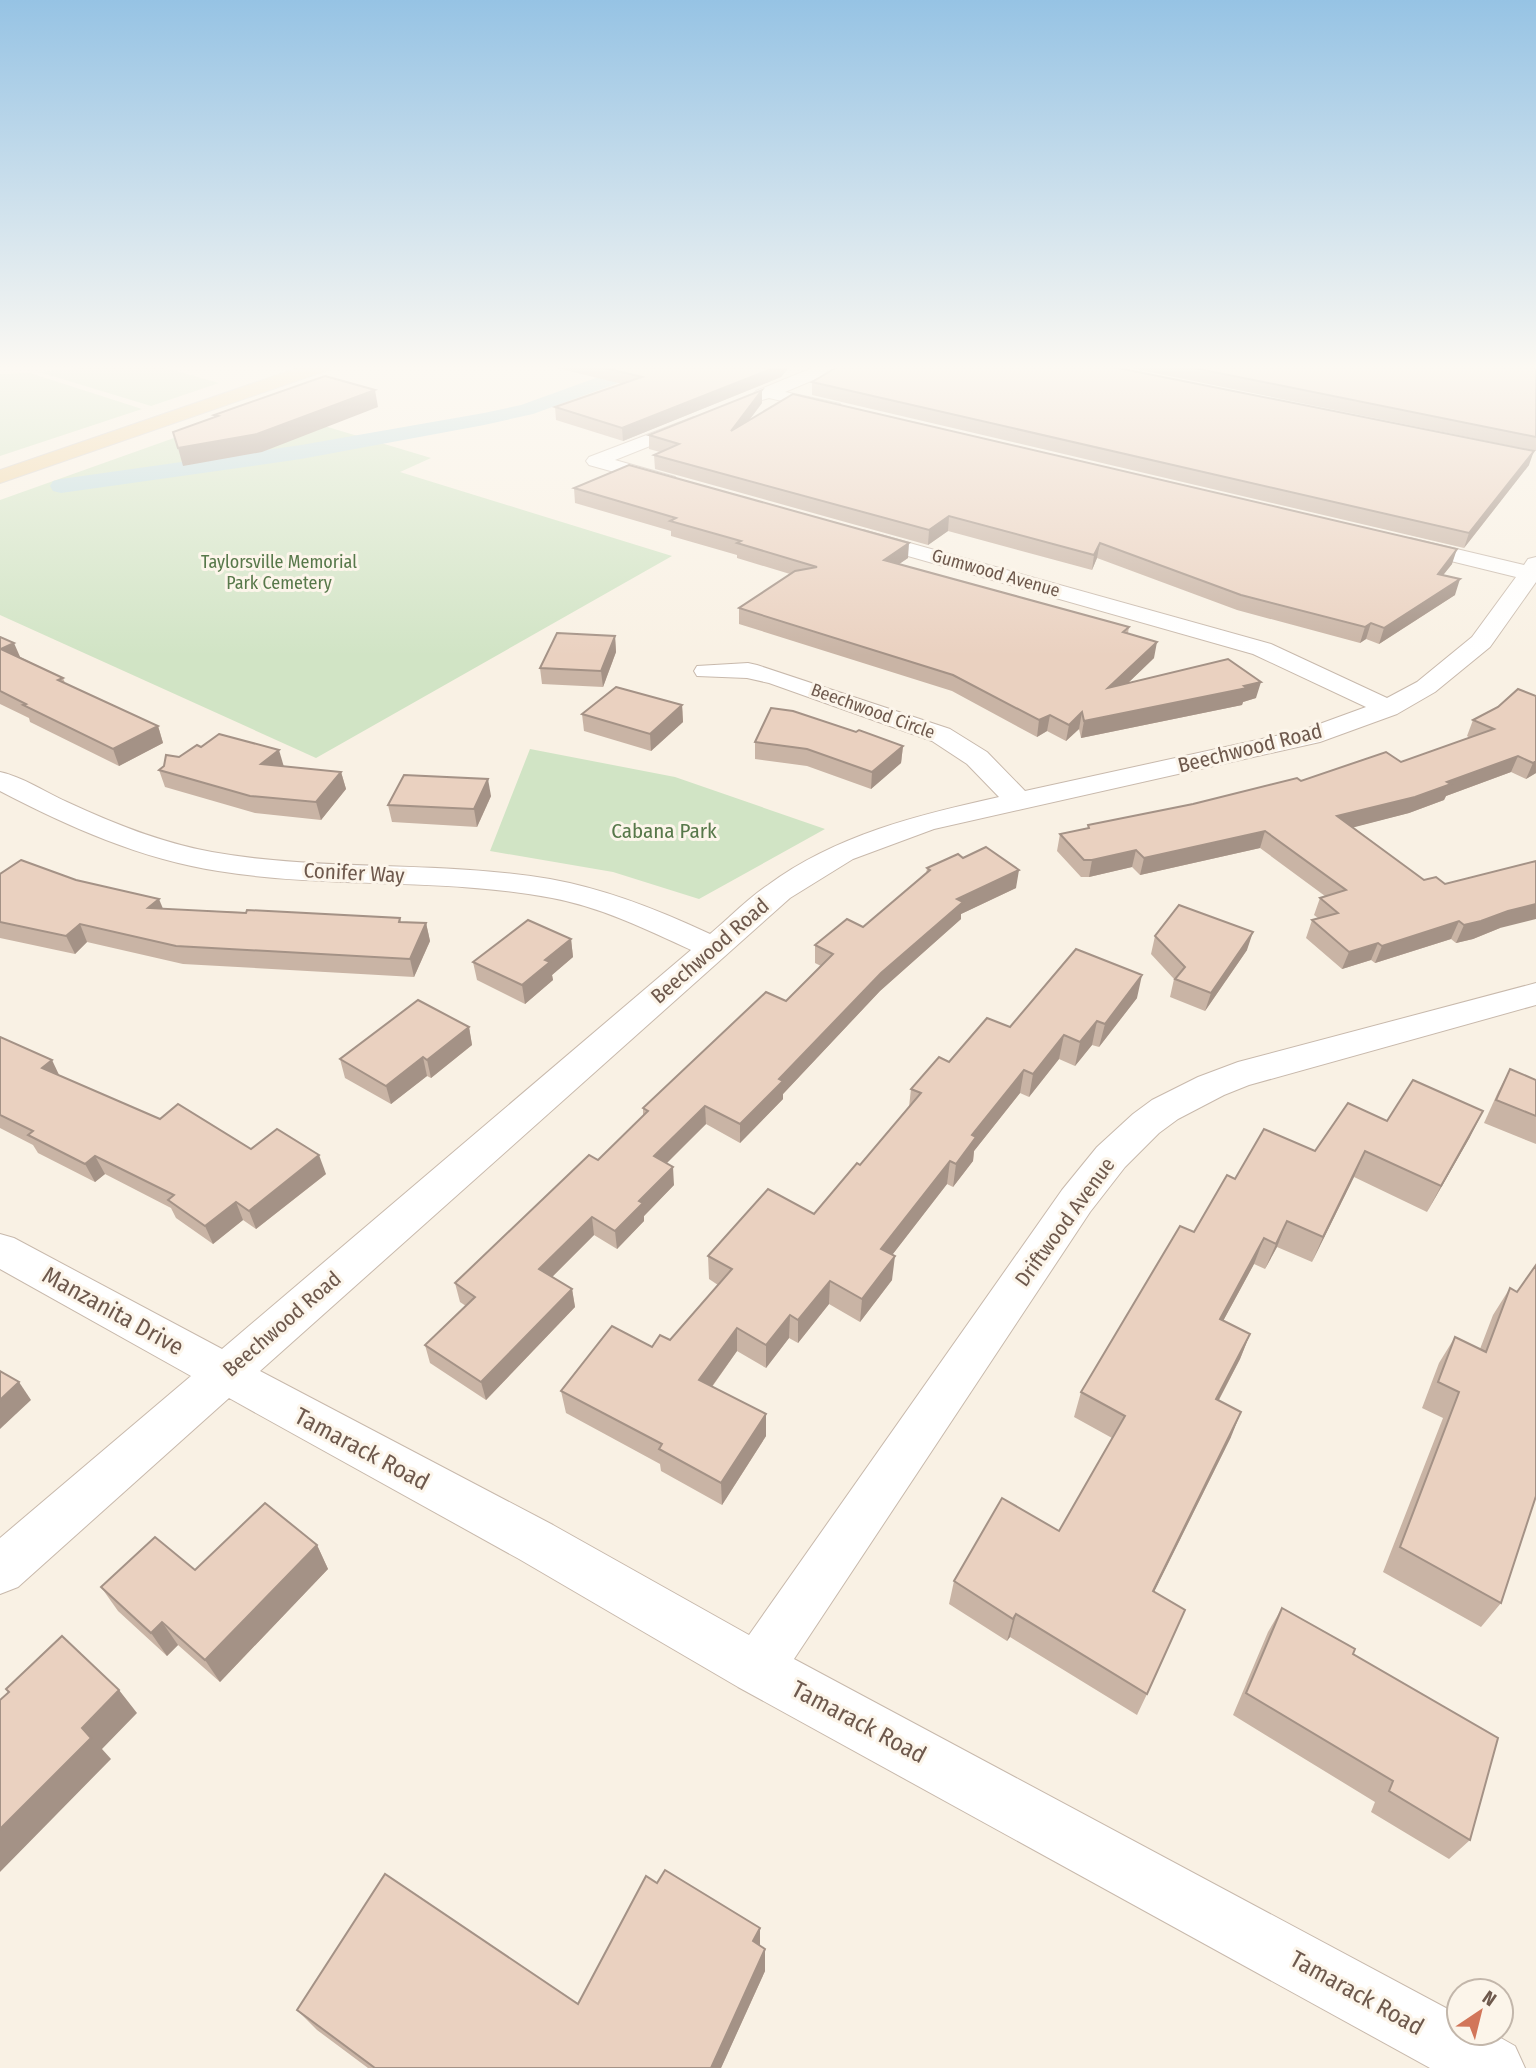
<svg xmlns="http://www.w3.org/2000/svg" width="1536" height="2068" viewBox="0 0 1536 2068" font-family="'Fira Sans Condensed',sans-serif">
<rect width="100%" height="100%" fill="#f9f1e4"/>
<g fill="#d1e4c5">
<path d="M99,366H159L219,383L151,406L39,372Z"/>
<path d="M30,373L142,409L0,456V374Z"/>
<path d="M261,407L431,458L400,472L672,556L316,758L0,615V500Z"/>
<path d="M530,749L675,777L825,829L699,899L613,872L490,851Z"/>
</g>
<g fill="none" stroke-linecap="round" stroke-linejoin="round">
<path fill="#bcdadf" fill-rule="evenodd" d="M629,366H657L654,370L533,414L484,425L301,459L61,493L53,491L50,486L53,481L61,479L301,445L484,413L521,405Z"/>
<g stroke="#c8b9ac" stroke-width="2">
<g id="minor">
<path d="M817,366H839L837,370L785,392L840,404L843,408L840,412L834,413L769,398L762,400L753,395L756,391Z"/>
<path d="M694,417L703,422L700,426L615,460L675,477L678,481L675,485L668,487L589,465L586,461L589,457Z"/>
<path d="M863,530L1271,644L1387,698L1417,682L1472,637L1516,577L1402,549L1399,544L1402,539L1410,538L1524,565L1528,559L1536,557V582L1490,647L1435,692L1397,714L1320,742L934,829L853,859L790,898L260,1371L553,1525L749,1635L1062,1190L1097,1147L1133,1114L1152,1100L1198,1077L1238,1062L1536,983V1005L1249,1085L1224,1095L1178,1119L1159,1133L1125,1167L1090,1212L794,1659L1459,2015V2033H1492L1515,2046L1525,2068H1430L738,1687L519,1559L229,1398L18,1587L0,1594V1538L191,1376L0,1269V1234L14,1238L222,1349L691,950C646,929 600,907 552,898C442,877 328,889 218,871C141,859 69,827 0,791V772C23,777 45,792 67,802C114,824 162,843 212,852C323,872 438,860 550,879C606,889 659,910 710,934C729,918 747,899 768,885C836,835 918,815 999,797L967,764L932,741L769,683L747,678L697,676L694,671L697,666L748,663L757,665L950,729L987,752L1025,791L1303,730L1366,707L1253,654L855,541L852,536L855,531Z"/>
</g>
</g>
<g stroke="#d6d1cd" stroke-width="2">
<path id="primary" d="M304,366H331L328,370L0,483V470Z"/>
</g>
<use href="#minor" fill="#fff" fill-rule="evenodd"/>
<use href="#primary" fill="#efd4a5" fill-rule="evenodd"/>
</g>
<g fill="#c9b4a5">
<path d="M549,366H790L781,377L623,441L556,420L555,407L622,384Z"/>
<path d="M1120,366H1536V451Z"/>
<path d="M812,382L1529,465L1464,548L812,395Z"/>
<path d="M762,390V403L750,419L1452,564L1443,575L1455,595L1379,644L1366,639L1360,643L1237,610L1097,558L1092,570L948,531L928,545L655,469L654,455L660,452L649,449V435Z"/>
<path d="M574,488L908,558L899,564L1129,627L1128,633L1154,658L1127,684L1256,698L1243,702L1242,705L1081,738L1079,729L1066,741L1047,731L1037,737L952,691L739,624V608L790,574L737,558V555L671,536V531L575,503Z"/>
<path d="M615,636L616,652L603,687L542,684L540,668Z"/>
<path d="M0,637L20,657L63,678L65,683L158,726L163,743L119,766L30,722L29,718L0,704Z"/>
<path d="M1518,689L1536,773L1526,779L1511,772L1446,796L1444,800L1409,813L1353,827L1424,880L1500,928L1473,939L1456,943L1451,939L1375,963L1371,960L1342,969L1306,938L1312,920L1318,918L1314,915L1320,898L1325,896L1260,848L1140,875L1132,867L1089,877H1081L1057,851L1060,834L1088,828V825L1401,762L1470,738L1467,736L1473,720L1498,707Z"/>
<path d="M682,705L683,722L651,751L584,731L582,714Z"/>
<path d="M856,732L903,746L901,763L871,789L807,766L755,759V742Z"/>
<path d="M201,747L284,767L341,772L346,789L321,820L255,813L165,787L159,770L179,757Z"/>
<path d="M491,796L477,827L392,822L388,805Z"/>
<path d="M963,858L1016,888L961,914V919L880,991L783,1094V1099L740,1143L706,1124L666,1163L674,1185L644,1216V1221L617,1249L594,1235L552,1277L572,1289L575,1307L486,1400L430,1363L425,1345L466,1306L460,1302L455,1283L598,1160L643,1116V1108L786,1001L821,966L815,963V945L863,927L926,874L927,868Z"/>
<path d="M0,874L76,880L163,909L400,918L401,922L426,923L430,941L414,977L183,964L87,942L75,954L0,938Z"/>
<path d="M1155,936L1247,950L1205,1011L1170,997L1174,979L1151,954Z"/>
<path d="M571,939L573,957L552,975L553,980L525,1004L477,980L473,962Z"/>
<path d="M1137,998L1099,1047L1092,1045L1075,1066L1059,1059L1029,1097L1020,1093L974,1151L973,1161L953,1187L947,1184L892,1255V1280L860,1322L829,1304L798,1343L789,1338L766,1368L737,1351L712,1387L766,1436L722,1505L661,1471L660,1464L566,1413L561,1391L670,1340L718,1285L709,1279L708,1256L814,1214L860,1165L909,1107L911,1089L949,1062L1010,1027Z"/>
<path d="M469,1027L472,1045L431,1078L427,1076L391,1104L345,1078L340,1059Z"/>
<path d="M0,1037L59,1075L160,1119L326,1174L256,1229L243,1220L213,1244L176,1218L171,1208L105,1174L95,1182L38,1153L33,1145L0,1128Z"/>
<path d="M1510,1069L1536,1080V1144L1484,1123L1498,1092Z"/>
<path d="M1387,1121L1470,1137L1427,1212L1354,1177L1312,1262L1277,1247L1265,1269L1254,1264L1223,1321L1250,1334L1240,1359L1219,1400L1231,1437L1154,1592L1147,1694L1137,1715L1010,1637L1007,1641L949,1604L954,1581L1059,1531L1112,1438L1074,1417L1081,1392L1194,1232L1235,1179L1315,1151Z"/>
<path d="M1510,1288L1501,1603L1481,1627L1383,1572L1443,1418L1422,1408L1439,1363L1455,1337L1480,1349L1493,1315Z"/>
<path d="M317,1545L328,1569L220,1682L178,1645L167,1656L118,1611L101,1587L195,1570Z"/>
<path d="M1282,1608L1353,1654L1470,1840L1449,1859L1371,1812L1375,1802L1233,1715L1268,1632Z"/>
<path d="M657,1883L760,1928V1946L765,1949V1971L721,2068H368L317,2030L297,2010L578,2004Z"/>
</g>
<g fill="#a49286">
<path d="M779,366H790L781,377L623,441L622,428Z"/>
<path d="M375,390L378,407L262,452L183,466L178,448Z"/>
<path d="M762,390V403L731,444V431Z"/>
<path d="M1534,451L1529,465L1464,548L1469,533Z"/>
<path d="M949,516L948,531L928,545L929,530Z"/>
<path d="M909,543L908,558L883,575L884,560Z"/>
<path d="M1100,543L1097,558L1092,570L1094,555Z"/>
<path d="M1457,549L1452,564L1432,589L1438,574Z"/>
<path d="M1460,579L1455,595L1379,644L1384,628Z"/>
<path d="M1371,623L1366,639L1360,643L1365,627Z"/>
<path d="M615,636L616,652L603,687L601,671Z"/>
<path d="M1157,642L1154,658L1105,705L1108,688Z"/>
<path d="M14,643L21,659L1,649Z"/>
<path d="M1261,682L1256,698L1243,702L1242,705L1081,738L1084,721Z"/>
<path d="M682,705L683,722L651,751L650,734Z"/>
<path d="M1082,712L1079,729L1066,741L1069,725Z"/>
<path d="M1050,715L1047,731L1037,737L1039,720Z"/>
<path d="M158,726L163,743L119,766L113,749Z"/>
<path d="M903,746L901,763L871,789L872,772Z"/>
<path d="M279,750L284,767L261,764Z"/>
<path d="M1518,756L1511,772L1446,796L1444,800L1409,813L1332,833L1337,816L1447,782Z"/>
<path d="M1536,761V773L1526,779L1533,763Z"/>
<path d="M341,772L346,789L321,820L316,802Z"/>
<path d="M488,779L491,796L477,827L474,809Z"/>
<path d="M1265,831L1260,848L1140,875L1144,858Z"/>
<path d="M1136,850L1132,867L1089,877L1092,860Z"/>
<path d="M1019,870L1016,888L961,914V919L880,991L783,1094V1099L740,1143V1124L779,1079L881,973L957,899Z"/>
<path d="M159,899L166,916L148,908Z"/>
<path d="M1536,904V919L1500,928L1473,939L1456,943L1464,925L1508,911Z"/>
<path d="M1459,921L1451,939L1375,963L1382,946Z"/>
<path d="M426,923L430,941L414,977L410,959Z"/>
<path d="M80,924L87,942L75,954L66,936Z"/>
<path d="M1253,932L1247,950L1205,1011L1211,993Z"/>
<path d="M571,939L573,957L552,975L553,980L525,1004L522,985L545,960Z"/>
<path d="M1378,943L1371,960L1342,969L1349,952Z"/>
<path d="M1142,975L1137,998L1099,1047L1105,1024Z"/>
<path d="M1097,1021L1092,1045L1075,1066L1080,1042Z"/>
<path d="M469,1027L472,1045L431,1078L427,1060Z"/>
<path d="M1064,1035L1059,1059L1029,1097L1033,1074Z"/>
<path d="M423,1057L427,1076L391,1104L386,1086Z"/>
<path d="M52,1060L61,1079L42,1068Z"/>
<path d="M1024,1070L1020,1093L974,1151L973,1161L953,1187L956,1164L972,1135Z"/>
<path d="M705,1106L706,1124L655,1175L654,1156Z"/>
<path d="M1483,1111L1470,1137L1427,1212L1441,1186Z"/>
<path d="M1365,1151L1354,1177L1312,1262L1323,1237Z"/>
<path d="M319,1155L326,1174L256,1229L249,1211Z"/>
<path d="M95,1156L105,1174L95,1182L85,1164Z"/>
<path d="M950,1161L947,1184L879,1272L881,1249Z"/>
<path d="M673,1167L674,1185L644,1216V1221L617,1249L615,1231L639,1201Z"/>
<path d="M236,1202L243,1220L213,1244L205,1226Z"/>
<path d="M592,1217L594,1235L542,1287L539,1269Z"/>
<path d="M1287,1221L1277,1247L1265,1269L1276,1244Z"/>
<path d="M1264,1238L1254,1264L1210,1345L1220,1319Z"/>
<path d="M895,1256L892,1280L860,1322L862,1299Z"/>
<path d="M830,1281L829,1304L798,1343V1320Z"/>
<path d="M572,1289L575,1307L486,1400L481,1382Z"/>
<path d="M790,1315L789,1338L766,1368V1345Z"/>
<path d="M737,1328V1351L700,1403L699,1380Z"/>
<path d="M1250,1334L1240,1359L1206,1424L1216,1399Z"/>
<path d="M19,1382L31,1400L0,1429V1400Z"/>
<path d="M1241,1412L1231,1437L1143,1614L1153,1591Z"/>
<path d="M766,1414V1436L722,1505L721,1483Z"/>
<path d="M317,1545L328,1569L220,1682L205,1660Z"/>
<path d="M1016,1614L1010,1637L1007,1641L1013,1619Z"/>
<path d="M162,1622L178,1645L167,1656L151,1633Z"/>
<path d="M119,1690L137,1713L102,1749L111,1759L0,1872V1829L82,1728Z"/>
<path d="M760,1928V1951L753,1941Z"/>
<path d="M765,1949V1971L721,2068H711Z"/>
</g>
<g fill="#ead1c0" stroke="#a49286" stroke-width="2">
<path d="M597,366H779L622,428L555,407L642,377Z"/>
<path d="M839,366H1108L1534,451L1469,533L812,382Z"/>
<path d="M1184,366H1536V437Z"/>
<path d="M325,376L375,390L257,434L178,448L173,432L218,416L214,415Z"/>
<path d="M762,390L731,431L793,394L1457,549L1438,574L1460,579L1384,628L1371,623L1365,627L1241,595L1100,543L1094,555L949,516L929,530L654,455L679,444L649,435Z"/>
<path d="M629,465L909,543L884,560L1129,627L1123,632L1157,642L1108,688L1228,659L1261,682L1244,686L1247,688L1084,721L1082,712L1069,725L1050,715L1039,720L953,675L739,608L795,571L817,567L737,543L741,541L670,521L676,518L574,488Z"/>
<path d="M557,633L615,636L601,671L540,668Z"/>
<path d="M0,637L14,643L1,649L63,678L58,680L158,726L113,749L23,705L26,704L0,691Z"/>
<path d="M616,687L682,705L650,734L582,714Z"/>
<path d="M1518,689L1536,696V761L1533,763L1518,756L1447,782L1451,784L1415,797L1337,816L1424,880L1436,877L1445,884L1536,861V904L1508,911L1481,921L1464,925L1459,921L1382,946L1378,943L1349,952L1312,920L1338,913L1320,898L1346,890L1265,831L1144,858L1136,850L1092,860H1084L1060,834L1089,828L1088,825L1193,804L1297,778L1301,781L1386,752L1401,762L1494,729L1473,720L1498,707Z"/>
<path d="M771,708L793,711L856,732L859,730L903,746L872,772L807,749L755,742Z"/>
<path d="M219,734L279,750L261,764L341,772L316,802L250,796L159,770L164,766L166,755L179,757L197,745L201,747Z"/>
<path d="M404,775L488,779L474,809L388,805Z"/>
<path d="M986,847L1019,870L957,899L963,902L881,973L779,1079L783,1081L740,1124L705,1106L654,1156L673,1167L639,1201L643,1203L615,1231L592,1217L539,1269L572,1289L481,1382L425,1345L475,1297L455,1283L589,1155L598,1160L648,1111L643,1108L766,992L786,1001L833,954L815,945L847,919L863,927L930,870L927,868L958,854L963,858Z"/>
<path d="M21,860L76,880L159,899L148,908L246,913L247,910L400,918L399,922L426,923L410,959L176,946L80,924L66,936L0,922V874Z"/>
<path d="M1179,905L1253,932L1211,993L1175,979L1185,967L1155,936Z"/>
<path d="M528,920L571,939L545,960L550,962L522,985L473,962Z"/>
<path d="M1076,949L1142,975L1105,1024L1097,1021L1080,1042L1064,1035L1033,1074L1024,1070L972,1135L976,1137L956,1164L950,1161L881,1249L895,1256L862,1299L830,1281L798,1320L790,1315L766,1345L737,1328L699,1380L766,1414L721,1483L659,1449L662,1444L561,1391L612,1326L652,1347L660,1335L670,1340L732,1269L708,1256L768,1189L814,1214L857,1163L860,1165L921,1093L911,1089L939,1057L949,1062L987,1018L1010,1027Z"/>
<path d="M418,1000L469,1027L427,1060L423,1057L386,1086L340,1059Z"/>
<path d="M0,1037L52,1060L42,1068L160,1119L178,1104L251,1149L277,1129L319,1155L249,1211L236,1202L205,1226L168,1200L174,1195L95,1156L85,1164L28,1135L33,1131L0,1115Z"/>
<path d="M1510,1069L1536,1080V1116L1496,1100Z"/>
<path d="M1413,1080L1483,1111L1441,1186L1365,1151L1323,1237L1287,1221L1276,1244L1264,1238L1220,1319L1250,1334L1216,1399L1241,1412L1153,1591L1185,1610L1147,1694L1016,1614L1013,1619L954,1581L1002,1498L1059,1531L1125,1416L1081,1392L1180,1226L1194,1232L1227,1175L1235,1179L1264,1129L1315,1151L1348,1103L1387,1121Z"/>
<path d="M1536,1265V1496L1501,1603L1400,1547L1459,1392L1438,1382L1455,1337L1486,1352L1510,1288L1517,1292Z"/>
<path d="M0,1371L19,1382L0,1400Z"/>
<path d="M265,1503L317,1545L205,1660L162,1622L151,1633L101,1587L155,1537L195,1570Z"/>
<path d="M1282,1608L1355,1649L1353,1654L1498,1738L1470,1840L1389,1791L1393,1781L1246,1693Z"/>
<path d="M62,1636L119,1690L82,1728L91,1738L0,1829V1700L9,1692L6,1689Z"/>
<path d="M665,1870L760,1928L753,1941L765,1949L711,2068H375L297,2010L385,1874L578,2004L646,1876L657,1883Z"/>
</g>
<linearGradient id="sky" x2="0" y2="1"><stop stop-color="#96c3e4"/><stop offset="0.56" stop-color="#fcf9f3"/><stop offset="1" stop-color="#fcf9f3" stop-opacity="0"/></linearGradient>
<rect width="1536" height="656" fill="url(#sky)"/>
<g text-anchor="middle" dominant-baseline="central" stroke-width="6" stroke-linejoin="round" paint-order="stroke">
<g font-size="18" fill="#57784a" stroke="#fcf5ea">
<text x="279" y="562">Taylorsville Memorial<tspan x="279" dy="21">Park Cemetery</tspan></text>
</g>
<g font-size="18" fill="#6e594d" stroke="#fcf5ea">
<text transform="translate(996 573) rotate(16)">Gumwood Avenue</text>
<text transform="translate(873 711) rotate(20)">Beechwood Circle</text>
</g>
<g font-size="21" fill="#6e594d" stroke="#fcf5ea">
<text transform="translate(1250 748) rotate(-14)">Beechwood Road</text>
<text transform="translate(354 873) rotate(3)">Conifer Way</text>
<text transform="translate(710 951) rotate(-41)">Beechwood Road</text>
<text transform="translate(1065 1222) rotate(-54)">Driftwood Avenue</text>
<text transform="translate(282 1324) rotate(-41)">Beechwood Road</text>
</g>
<g font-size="21" fill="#57784a" stroke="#fcf5ea">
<text x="664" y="831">Cabana Park</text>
</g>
<g font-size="24" fill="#6e594d" stroke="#fcf5ea">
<text transform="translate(113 1311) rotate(29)">Manzanita Drive</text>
<text transform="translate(362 1449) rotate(28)">Tamarack Road</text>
<text transform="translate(859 1722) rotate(28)">Tamarack Road</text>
<text transform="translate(1357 1993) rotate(29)">Tamarack Road</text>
</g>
</g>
<g transform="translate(1480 2012) rotate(35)"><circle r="33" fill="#fcf5ea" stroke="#c3b7ab" stroke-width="2"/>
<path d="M0-5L12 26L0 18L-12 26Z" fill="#d2765a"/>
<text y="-10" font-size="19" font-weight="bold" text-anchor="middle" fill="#6e594d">N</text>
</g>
</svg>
